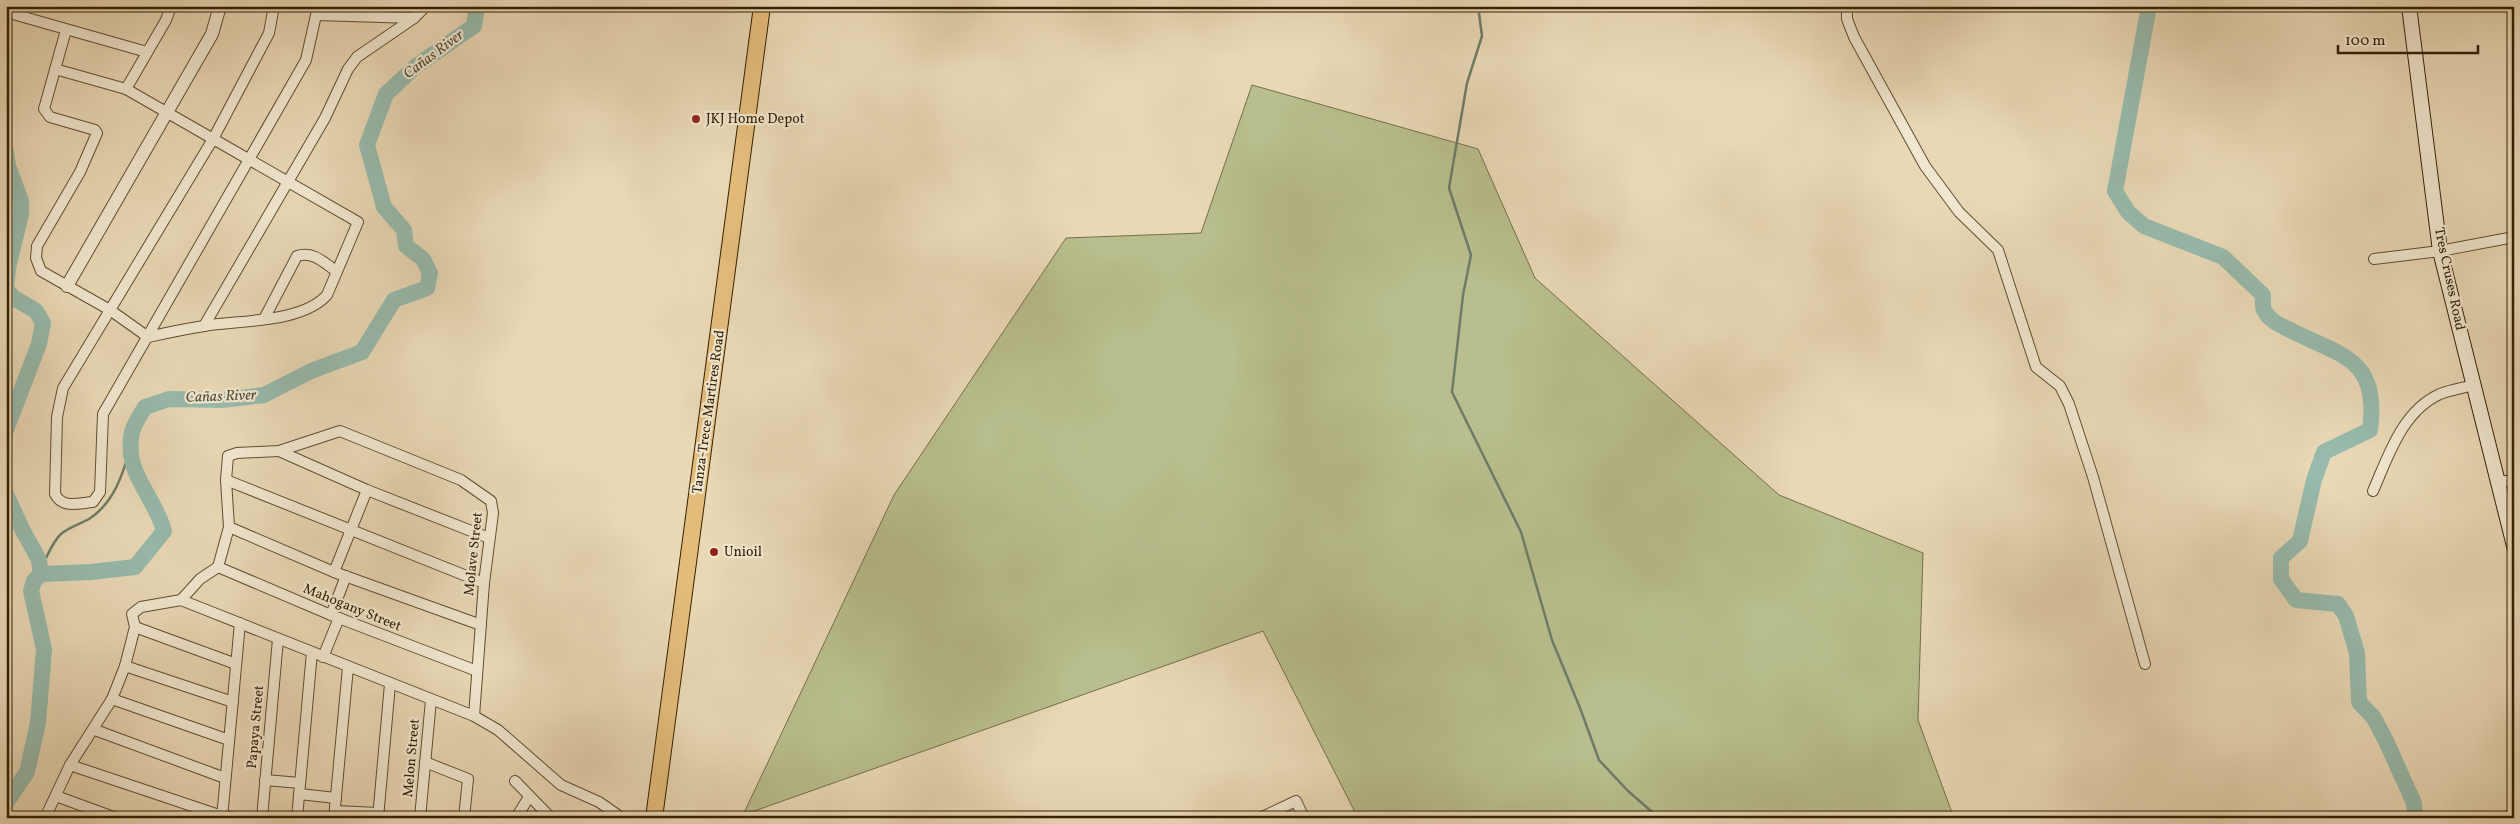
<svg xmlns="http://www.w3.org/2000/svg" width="2520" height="824" viewBox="0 0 2520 824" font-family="Vollkorn,serif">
<rect width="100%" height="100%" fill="#e9d8b5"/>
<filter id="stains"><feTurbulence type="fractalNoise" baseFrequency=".004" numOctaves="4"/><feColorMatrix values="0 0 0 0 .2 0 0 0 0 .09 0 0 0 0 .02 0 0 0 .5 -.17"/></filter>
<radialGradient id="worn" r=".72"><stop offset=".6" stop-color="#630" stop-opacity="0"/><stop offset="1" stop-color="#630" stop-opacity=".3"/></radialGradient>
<path fill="#b8be8d" stroke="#766f48" d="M1252,85L1478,149L1535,278L1779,495L1923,553L1918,720L1954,818H1358L1263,631L743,815L894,495L1066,238L1201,233Z"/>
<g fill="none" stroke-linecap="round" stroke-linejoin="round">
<g stroke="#6f7c68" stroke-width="2.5">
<path d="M1478,6L1482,36L1467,83L1449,188L1471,255L1463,295L1452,392L1521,532L1552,640L1580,708L1599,760L1628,791L1659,818"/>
<path d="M41,567C48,556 52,542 61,534C69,527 80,524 89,519C114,503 123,474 131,446"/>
</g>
<g stroke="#97baac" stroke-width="16">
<path d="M2149,6L2115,191L2128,212L2144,226L2223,257L2263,295C2263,299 2262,306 2264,310C2269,320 2278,324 2288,329C2340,356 2380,357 2370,430L2324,452L2314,480L2300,541L2281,558V579L2296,600L2338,604L2346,616L2357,653L2359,702L2374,718L2386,741L2414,803L2415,818"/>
<path d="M6,151L8,166L21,201V214L8,268L6,289L14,298L36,311L43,323L39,344L6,430"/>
<path d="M6,494L22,529L39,560L41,574"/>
<path d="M6,803L27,772L38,723L44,649L31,591L34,581L41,574L91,572L135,567L164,531C154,494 123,473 132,432C134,424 140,415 145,407L169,399L222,400L264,395L311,371L362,352L394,300L427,288L430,273L423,259L406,246L404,230L384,207L367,145L386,94L416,66L474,26L477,6"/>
</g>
<g stroke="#604e30" stroke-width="12">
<g id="minor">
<path d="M274,6L269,33L213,139L63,388L57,417L55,494C62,509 79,503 93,502L100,492L103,414L306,60L318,6"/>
<path d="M1847,6V19L1854,37L1925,166L1959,212L1998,250L2036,367L2060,386L2069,404L2093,477L2145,664"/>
<path d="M6,12L147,52"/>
<path d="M317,15L414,18"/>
<path d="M55,69L126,89L358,222L327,295C302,323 240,320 204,326C185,329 166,333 148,337L110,310L41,271L36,258L37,246L80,172L97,133L95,130L50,117L44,109L66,30"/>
<path d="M126,89L166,20L171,6"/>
<path d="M2374,259L2440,251L2514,237"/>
<path d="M264,319L297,256C313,251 323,262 336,271"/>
<path d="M204,326L325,118L348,69L357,57L414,18L426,6"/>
<path d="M279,451L367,490L489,538"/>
<path d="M226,480L484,583"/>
<path d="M2498,482L2514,480"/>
<path d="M2373,491C2388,457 2402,411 2440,394C2450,390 2463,388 2474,385"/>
<path d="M229,527L334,572L481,625"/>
<path d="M218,567L331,615L477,671"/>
<path d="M334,572L367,490"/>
<path d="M181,600L200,579L218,567L229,527L226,480L228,456L237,453L279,451L340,431L461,480L491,501L493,513L484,583L474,716"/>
<path d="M331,615L346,576"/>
<path d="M135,627L236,664"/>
<path d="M323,657L339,618"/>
<path d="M125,666L233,702"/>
<path d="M112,699L229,740"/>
<path d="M95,730L225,778"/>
<path d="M425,762L468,779L464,818"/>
<path d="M70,765L222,816L236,818"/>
<path d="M265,780L300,783"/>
<path d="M515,781L551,818"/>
<path d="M299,794L336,798"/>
<path d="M56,796L116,818"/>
<path d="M335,811L378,813"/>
<path d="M45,818L70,765L112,699L125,666L135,627L132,614L141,607L181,600L474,716L498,730L561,785L599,802L622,818"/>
<path d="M222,818L240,623"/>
<path d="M262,818L278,639"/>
<path d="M297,818L312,652"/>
<path d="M334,818L348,667"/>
<path d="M378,818L390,684"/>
<path d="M420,818L431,700"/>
<path d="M516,818L529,797"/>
<path d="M1260,818L1296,801L1304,818"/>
<path d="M2501,818L2514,815"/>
</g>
</g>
<g stroke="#604e30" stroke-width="14">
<path id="tertiary" d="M67,286L212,34L220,6"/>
</g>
<g stroke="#332003" stroke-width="16">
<path id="secondary" d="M2409,6L2440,251L2514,546"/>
</g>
<g stroke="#332003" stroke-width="18">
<path id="primary" d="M654,818L762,6"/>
</g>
<use href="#minor" stroke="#f1e6cf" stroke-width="10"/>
<use href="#tertiary" stroke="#f1e6cf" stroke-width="12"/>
<use href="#secondary" stroke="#f1e6cf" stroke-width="14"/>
<use href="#primary" stroke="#e4bc7a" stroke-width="16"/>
</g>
<g fill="#8f2418" stroke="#f1e6cf" stroke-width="2">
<circle cx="696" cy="119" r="5"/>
<circle cx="714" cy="552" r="5"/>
</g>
<g text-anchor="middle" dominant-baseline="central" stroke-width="4.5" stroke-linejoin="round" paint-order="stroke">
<g font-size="14" fill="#332003" stroke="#f1e6cf" text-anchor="start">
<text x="706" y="119">JKJ Home Depot</text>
<text x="724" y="552">Unioil</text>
</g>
<g font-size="14" fill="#332003" stroke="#f1e6cf">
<text transform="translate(2449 279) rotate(78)">Tres Cruses Road</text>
<text transform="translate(709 412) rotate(-82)">Tanza-Trece Martires Road</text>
<text transform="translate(474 554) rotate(-84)">Molave Street</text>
<text transform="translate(352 608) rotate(22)">Mahogany Street</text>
<text transform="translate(256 727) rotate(-85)">Papaya Street</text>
<text transform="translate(412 758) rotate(-85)">Melon Street</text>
</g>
<g font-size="15" font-style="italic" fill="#514e36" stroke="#f1e6cf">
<text transform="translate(434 55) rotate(-37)">Cañas River</text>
<text transform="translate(221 397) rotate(-2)">Cañas River</text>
</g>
</g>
<rect width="2520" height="824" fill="none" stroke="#e9d8b5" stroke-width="25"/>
<rect x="8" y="8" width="2505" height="809" fill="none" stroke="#332003" stroke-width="2.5"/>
<rect x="12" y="12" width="2495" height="799" fill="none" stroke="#332003"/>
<path d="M2338 45v8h140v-8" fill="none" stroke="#332003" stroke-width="2.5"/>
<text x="2345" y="45" font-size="15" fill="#332003" stroke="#f1e6cf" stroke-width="4" paint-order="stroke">100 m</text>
<rect width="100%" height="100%" filter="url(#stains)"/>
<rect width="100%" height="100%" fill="url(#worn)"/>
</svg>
